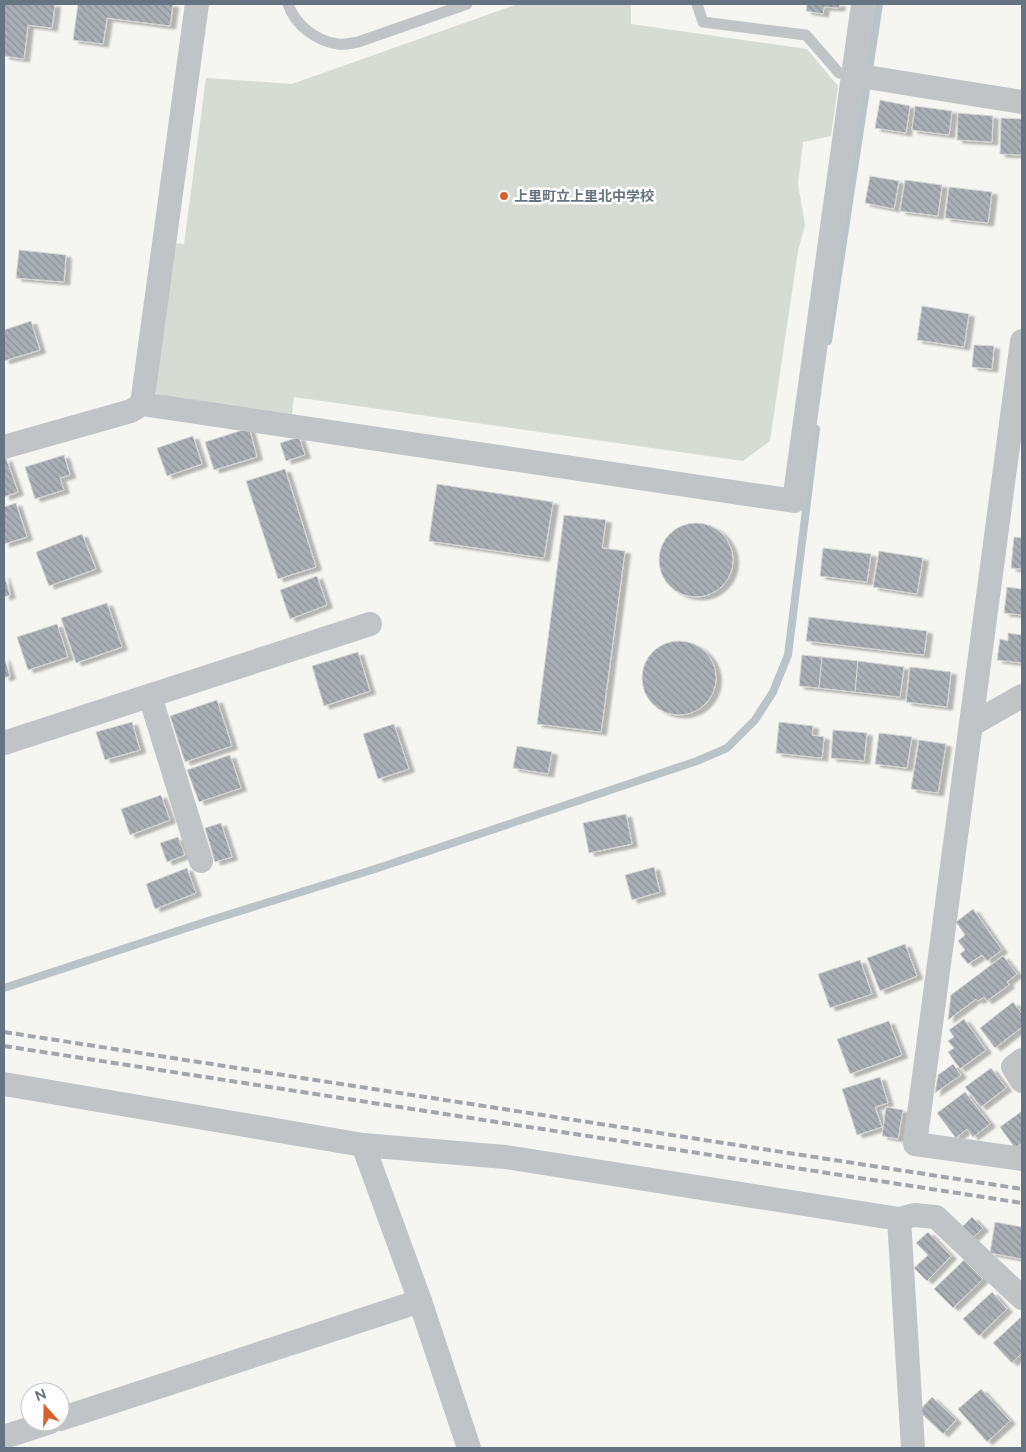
<svg xmlns="http://www.w3.org/2000/svg" width="1026" height="1452" viewBox="0 0 1026 1452" font-family="Raleway,'Noto Sans JP',sans-serif">
<defs>
<pattern id="building-back-hatch" width="6" height="6" patternUnits="userSpaceOnUse" patternTransform="scale(1.25)"><rect width="6" height="6" fill="#a9afb5"/><path d="M-1 5l2 2M0 0l6 6M5-1l2 2" fill="none" stroke="#8d9399"/></pattern>
<filter id="shadow"><feDropShadow dx="5.5" dy="3" stdDeviation="1" flood-color="#0004"/></filter>
</defs>
<rect width="100%" height="100%" fill="#f5f5f2"/>
<path fill="#d6dcd3" d="M518,4H631V24L807,49L838,86L831,136L803,142L798,184L805,225L798,251L770,441L743,461L294,397L292,414L159,397L153,388L174,243L184,244L206,78L292,84Z"/>
<g fill="none" stroke-linecap="round" stroke-linejoin="round">
<g stroke="#bac4c8" stroke-width="8">
<path d="M828,341L879,4"/>
<path d="M4,988L208,921L375,869L697,761L727,748L755,720L773,692L788,655L816,429"/>
</g>
</g>
<g fill="url(#building-back-hatch)" stroke="#d6d6d4" filter="url(#shadow)">
<path d="M4,4H55L52,28L28,25L24,59L4,56Z"/>
<path d="M78,4H173L170,26L107,18L103,44L73,40Z"/>
<path d="M803,4H840L839,8L824,7L823,14L806,11L807,4Z"/>
<path d="M880,100L910,106L906,133L875,128Z"/>
<path d="M915,106L952,111L949,135L912,130Z"/>
<path d="M958,113L993,116L992,142L957,140Z"/>
<path d="M1001,118L1022,119V155L1000,154Z"/>
<path d="M870,176L899,181L894,209L865,203Z"/>
<path d="M905,180L942,185L938,216L900,211Z"/>
<path d="M949,187L992,192L988,223L945,218Z"/>
<path d="M19,250L66,255L64,282L16,278Z"/>
<path d="M922,306L969,314L964,347L917,340Z"/>
<path d="M31,321L40,350L4,361V330Z"/>
<path d="M974,345L994,346L992,369L972,367Z"/>
<path d="M249,428L257,457L214,470L205,442Z"/>
<path d="M193,436L202,464L167,476L157,448Z"/>
<path d="M299,437L305,455L286,461L280,443Z"/>
<path d="M64,455L70,475L60,478L64,490L35,499L25,467Z"/>
<path d="M6,458L18,492L4,497V459Z"/>
<path d="M285,469L316,567L278,579L246,481Z"/>
<path d="M437,484L553,502L544,558L429,541Z"/>
<path d="M16,503L27,537L4,544V507Z"/>
<path d="M564,515L606,520L602,548L625,551L601,732L537,724Z"/>
<circle cx="696" cy="560" r="37"/>
<path d="M82,534L96,569L49,586L36,552Z"/>
<path d="M1014,537L1022,538V569L1011,568Z"/>
<path d="M823,548L871,554L867,582L820,576Z"/>
<path d="M879,551L923,558L917,594L873,587Z"/>
<path d="M4,575L10,595L4,597Z"/>
<path d="M317,576L327,605L290,619L280,590Z"/>
<path d="M1007,587L1022,589V615L1004,613Z"/>
<path d="M107,603L122,647L76,663L61,618Z"/>
<path d="M809,617L927,631L924,655L806,641Z"/>
<path d="M57,624L68,657L28,670L17,637Z"/>
<path d="M1008,633L1022,635V663L997,660L1000,639L1008,641Z"/>
<circle cx="679" cy="678" r="37"/>
<path d="M358,652L370,691L324,706L312,666Z"/>
<path d="M802,655L822,657L819,688L799,686Z"/>
<path d="M4,657L10,676L4,678Z"/>
<path d="M822,657L858,661L855,692L819,688Z"/>
<path d="M858,661L904,667L900,697L855,692Z"/>
<path d="M910,667L951,672L947,707L906,702Z"/>
<path d="M217,700L232,746L185,762L170,716Z"/>
<path d="M132,722L140,750L105,760L96,732Z"/>
<path d="M779,722L813,726L812,735L824,737L822,758L776,753Z"/>
<path d="M394,724L409,769L378,779L363,734Z"/>
<path d="M833,730L867,733L864,761L831,758Z"/>
<path d="M879,733L912,737L907,768L875,764Z"/>
<path d="M919,740L946,744L938,793L911,789Z"/>
<path d="M517,746L552,752L548,774L513,768Z"/>
<path d="M230,755L241,788L199,802L187,770Z"/>
<path d="M161,795L170,820L130,835L121,809Z"/>
<path d="M626,814L632,844L589,853L583,823Z"/>
<path d="M221,823L232,857L215,862L205,828Z"/>
<path d="M178,837L185,855L167,862L160,843Z"/>
<path d="M654,867L660,892L632,900L625,875Z"/>
<path d="M187,868L196,893L155,909L146,884Z"/>
<path d="M973,909L1002,950L987,961L982,955L968,964L960,954L965,950L958,941L965,935L956,922Z"/>
<path d="M905,944L917,976L880,991L867,958Z"/>
<path d="M1003,956L1017,974L1007,982L1009,985L987,1001L984,997L978,1001L976,999L948,1020L951,995Z"/>
<path d="M860,960L872,994L830,1008L818,974Z"/>
<path d="M1013,1002L1022,1014V1027L995,1048L980,1028Z"/>
<path d="M964,1019L986,1050L960,1069L948,1052L954,1048L948,1041L954,1037L949,1030Z"/>
<path d="M889,1021L902,1055L850,1074L837,1039Z"/>
<path d="M953,1064L961,1075L935,1093L938,1075Z"/>
<path d="M991,1068L1006,1088L981,1107L965,1087Z"/>
<path d="M880,1077L888,1103L875,1107L882,1127L857,1135L842,1089Z"/>
<path d="M965,1092L990,1124L973,1137L967,1129L956,1138L937,1113Z"/>
<path d="M886,1107L903,1110L898,1139L882,1136Z"/>
<path d="M1022,1111V1143L1015,1148L1000,1127Z"/>
<path d="M972,1217L983,1228L971,1240L960,1229Z"/>
<path d="M995,1222L1022,1227V1259L990,1253Z"/>
<path d="M928,1232L951,1256L927,1281L914,1268L928,1255L916,1243Z"/>
<path d="M964,1260L983,1279L953,1308L934,1289Z"/>
<path d="M992,1292L1007,1309L979,1336L963,1319Z"/>
<path d="M1021,1317L1022,1353L1012,1363L993,1343Z"/>
<path d="M981,1389L1010,1421L987,1442L958,1409Z"/>
<path d="M932,1397L956,1420L943,1434L919,1411Z"/>
</g>
<g fill="none" stroke-linecap="round" stroke-linejoin="round">
<g stroke="#c0c4c7" stroke-width="11">
<path d="M288,4C295,25 316,41 338,44C345,45 352,43 358,42L467,4"/>
<path d="M697,4L703,22L806,35L839,73L854,75"/>
</g>
<g stroke="#c0c4c7" stroke-width="24">
<path d="M854,75L1022,102"/>
<path d="M1022,341L915,1144L1022,1159"/>
<path d="M142,404L197,4"/>
<path d="M4,447L131,411L142,404L794,501L863,4"/>
<path d="M150,696L201,861"/>
<path d="M971,725L1022,696"/>
<path d="M4,743L370,624"/>
<path d="M1022,1060L1013,1067L1022,1081"/>
<path d="M4,1084L363,1145L505,1157L899,1219L913,1448"/>
<path d="M363,1145L420,1301L469,1448"/>
<path d="M899,1219L914,1215L936,1217L1022,1298"/>
<path d="M60,1419L420,1301"/>
<path d="M4,1437L50,1422"/>
</g>
<g stroke="#a2a6ac" stroke-width="4" stroke-dasharray="8 4" stroke-linecap="butt">
<path d="M4,1032L1022,1189"/>
<path d="M4,1046L1022,1203"/>
</g>
</g>
<circle fill="#d76230" stroke="#fff" stroke-width="2" cx="504" cy="196" r="5"/>
<g text-anchor="middle" dominant-baseline="central" stroke-width="5" stroke-linejoin="round" paint-order="stroke">
<g font-size="14" font-weight="bold" fill="#667381" stroke="#fff" text-anchor="start">
<text x="514" y="196">上里町立上里北中学校</text>
</g>
</g>
<rect width="1026" height="1452" fill="none" stroke="#667381" stroke-width="10"/>
<g transform="translate(45 1407) rotate(340)"><circle r="24" fill="#ffffff" stroke="#c2c7cd"/>
<path d="M0-4L9 19L0 12L-9 19Z" fill="#d76230"/>
<text y="-8" font-size="14" font-weight="bold" text-anchor="middle" fill="#667381">N</text>
</g>
</svg>
